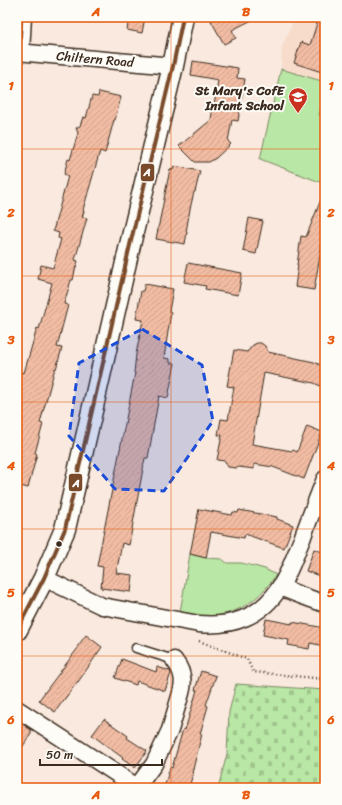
<svg xmlns="http://www.w3.org/2000/svg" width="342" height="805" viewBox="0 0 342 805" font-family="Sriracha,sans-serif">
<defs>
<pattern id="cemetery-stones" width="16" height="16" patternUnits="userSpaceOnUse"><rect width="16" height="16" fill="#b9e7a5"/><path d="M2 7V4a2 2 0 0 1 4 0v3zM10 15v-3a2 2 0 0 1 4 0v3z" fill="#a0c68e"/></pattern>
<pattern id="building-hatch" width="6" height="6" patternUnits="userSpaceOnUse"><rect width="6" height="6" fill="#f1bca3"/><path d="M-1 1l2-2M0 6l6-6M5 7l2-2" fill="none" stroke="#d0a28c"/></pattern>
</defs>
<rect width="100%" height="100%" fill="#f9e9de"/>
<filter id="ink" filterUnits="userSpaceOnUse"><feTurbulence type="fractalNoise" baseFrequency=".025" numOctaves="2"/><feDisplacementMap in="SourceGraphic" scale="8" xChannelSelector="R" yChannelSelector="G"/><feConvolveMatrix kernelMatrix="1 2 1 2 8 2 1 2 1" color-interpolation-filters="sRGB"/></filter>
<g filter="url(#ink)">
<path fill="#f7dccc" d="M295,17H325V184L260,159L281,69L282,47Z"/>
<g fill="#b9e7a5" stroke="#7a8862">
<path d="M281,69L325,82V97L319,115L325,117V184L260,159Z"/>
<path d="M190,554L206,558L222,559L227,563H241L254,566L265,569L276,575C263,594 248,608 225,614C221,615 215,617 210,617C202,617 189,613 180,612Z"/>
</g>
<path fill="url(#cemetery-stones)" stroke="#7a8862" d="M236,684L325,690V788H218L227,754L229,712Z"/>
<g fill="url(#building-hatch)" stroke="#3b2a1e">
<path d="M129,17H145L142,33L127,30Z"/>
<path d="M209,17H258L232,30L236,38L224,44Z"/>
<path d="M319,17H325V73L294,63L301,42L310,45Z"/>
<path d="M193,61L238,68L237,78L245,79L238,121L232,120L228,141L231,144L216,158L209,162H195L179,146L211,120L213,106H214L218,80L191,75Z"/>
<path d="M99,92L121,97L115,120H114L105,153L100,151L83,210L84,211L82,217L87,218L75,260L78,261L75,270L73,280H71L64,304L68,305L57,347L62,348L56,369L55,368L40,423L43,424L35,453L37,454L28,488L17,485V371L24,373L37,328L39,329L52,283L38,279L41,265L53,268L61,239L58,238L59,233L53,231L68,176L64,174L68,159L70,160L78,133L76,128L80,126L83,117L86,118L92,96L98,97Z"/>
<path d="M174,166L200,171L195,192H194L190,209L186,232H187L185,244L156,239L170,169L173,170Z"/>
<path d="M324,192L325,245L322,244L314,290L295,287L298,265H297L301,236L306,237Z"/>
<path d="M249,218L263,221L256,254L243,251Z"/>
<path d="M188,263L242,273L238,295L205,289L206,286L184,282Z"/>
<path d="M145,284L173,289L169,311L171,312L164,358L170,359V363H175L168,398L159,396L148,458H145L129,545L122,543L119,559L116,573L133,575L131,592L101,588L103,567L97,566L135,373H134L136,354L143,320L136,319L141,291H143Z"/>
<path d="M257,343H261L265,346L268,352L314,362L325,367V388L314,383L264,373L252,444L292,451L293,450L297,452L307,426L322,432L304,479L273,467L254,464V469L239,467L236,468L228,467L225,461L217,460L222,435H218L221,419L228,420L234,387L227,386L234,350L247,352L253,345Z"/>
<path d="M199,509L232,515L233,512L238,513L239,510L277,517V519L293,525L284,548L245,534L244,538L211,532L206,558L190,554Z"/>
<path d="M314,549L325,553V578L306,571Z"/>
<path d="M266,619L292,624V622L325,628V646L310,643L309,649L288,645L289,640L263,635Z"/>
<path d="M86,635L102,647L78,682V681L55,712L39,700L78,648L77,647Z"/>
<path d="M122,659L156,672L157,667L170,671L171,673L165,691L137,681L136,685L115,678Z"/>
<path d="M201,671L216,676L206,705L208,706L200,734H202L192,773H193L189,788H164L170,767L172,768L183,729L185,730L197,690H195Z"/>
<path d="M104,719L128,736L127,738L147,751L135,768L122,759L123,758L92,735Z"/>
<path d="M17,720L31,730V734L17,755Z"/>
</g>
<g fill="none" stroke-linecap="round" stroke-linejoin="round">
<g stroke="#3b2a1e" stroke-width="11">
<g id="service">
<path d="M25,53L27,17"/>
<path d="M136,648L174,660"/>
</g>
</g>
<g stroke="#3b2a1e" stroke-width="19">
<g id="minor">
<path d="M17,52L173,66"/>
<path d="M44,578L102,606L199,624C233,627 262,616 280,587C290,572 295,555 302,539C309,519 317,499 325,479"/>
<path d="M280,587L300,595L325,604"/>
<path d="M17,709L137,787V788"/>
<path d="M137,787L154,764L170,730L181,693C185,680 182,670 174,660"/>
</g>
</g>
<g stroke="#3b2a1e" stroke-width="23">
<path id="tertiary" d="M17,630L44,578L65,529L130,245L173,66L183,17"/>
</g>
<path stroke="#3b2a1e" stroke-width="2.5" stroke-dasharray="1 3" stroke-linecap="butt" d="M199,641L247,659L253,672L325,679"/>
<use href="#service" stroke="#fdfcf7" stroke-width="8"/>
<use href="#minor" stroke="#fdfcf7" stroke-width="16"/>
<use href="#tertiary" stroke="#fdfcf7" stroke-width="20"/>
<g stroke="#fdfcf7" stroke-width="7">
<path id="bus-1" d="M17,630L44,578L65,529L130,245L173,66L183,17"/>
</g>
<use href="#bus-1" stroke="#7a4b2a" stroke-width="4"/>
</g>
</g>
<path fill="#1d4ed8" fill-opacity="0.2" stroke="#1d4ed8" stroke-width="3" stroke-dasharray="8 5" stroke-linejoin="round" d="M142,329L202,365L213,421L164,491L115,489L69,436L79,363Z"/>
<path fill="none" stroke="#e8590c" stroke-width="1" stroke-opacity="0.55" d="M171,17V788M17,149H325M17,276H325M17,402H325M17,529H325M17,656H325"/>
<defs>
<g id="school-pin" transform="scale(1)"><path d="M0 17L-7.5 6A9.5 9.5 0 1 1 7.5 6Z" fill="#c8321e" stroke="#fdfcf7"/><path d="M0-5L7-2L0 1L-7-2ZM-4 1L0 2.5L4 1V4Q0 6-4 4Z" fill="#fff"/></g>
</defs>
<g fill-rule="evenodd">
<use href="#school-pin" x="298" y="97"/>
</g>
<circle fill="#3b2a1e" stroke="#fdfcf7" stroke-width="1.5" cx="59" cy="544" r="3.5"/>
<g text-anchor="middle" dominant-baseline="central" stroke-width="4" stroke-linejoin="round" paint-order="stroke">
<g font-size="13" fill="#3b2a1e" stroke="#fdfcf7">
<text transform="translate(95 59) rotate(5)">Chiltern Road</text>
</g>
<g font-size="13" font-weight="bold" fill="#3b2a1e" stroke="#fdfcf7" text-anchor="end">
<text x="284" y="90">St Mary's CofE<tspan x="284" dy="15">Infant School</tspan></text>
</g>
</g>
<g stroke="#fdfcf7" stroke-width="1.5">
<rect x="140" y="163" width="15" height="19" rx="4" fill="#7a4b2a"/>
<rect x="68" y="473" width="15" height="19" rx="4" fill="#7a4b2a"/>
</g>
<g font-size="11" text-anchor="middle" font-weight="bold" fill="#fff">
<text x="147" y="176">A</text>
<text x="76" y="487">A</text>
</g>
<rect width="342" height="805" fill="none" stroke="#fdfcf7" stroke-width="44"/>
<path d="M40 759v6h122v-6" fill="none" stroke="#3b2a1e" stroke-width="2"/>
<text x="46" y="759" font-size="12" fill="#3b2a1e" stroke="#fdfcf7" stroke-width="3" paint-order="stroke">50 m</text>
<rect x="22" y="22" width="298" height="761" fill="none" stroke="#e8590c" stroke-width="1.5"/>
<g font-size="13" text-anchor="middle" font-weight="bold" fill="#e8590c">
<text x="96" y="16">A</text>
<text x="246" y="16">B</text>
<text x="11" y="90">1</text>
<text x="331" y="90">1</text>
<text x="11" y="217">2</text>
<text x="331" y="217">2</text>
<text x="11" y="344">3</text>
<text x="331" y="344">3</text>
<text x="11" y="470">4</text>
<text x="331" y="470">4</text>
<text x="11" y="597">5</text>
<text x="331" y="597">5</text>
<text x="11" y="724">6</text>
<text x="331" y="724">6</text>
<text x="96" y="799">A</text>
<text x="246" y="799">B</text>
</g>
</svg>
